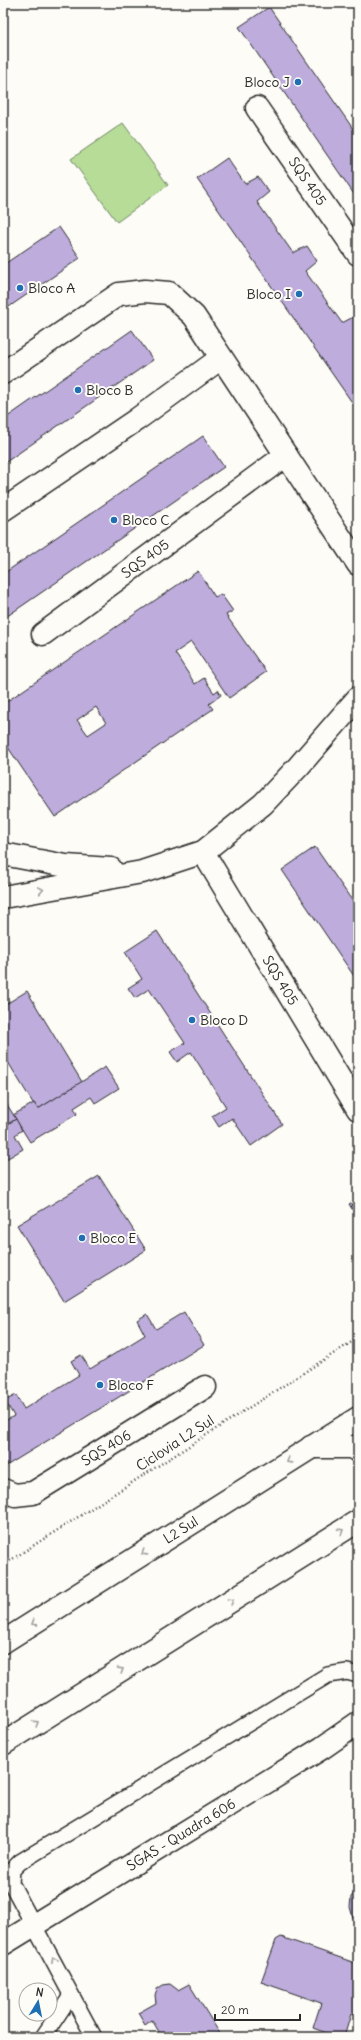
<svg xmlns="http://www.w3.org/2000/svg" width="361" height="2040" viewBox="0 0 361 2040" font-family="Delius,sans-serif">
<rect width="100%" height="100%" fill="#fdfcf7"/>
<filter id="ink" filterUnits="userSpaceOnUse"><feTurbulence type="fractalNoise" baseFrequency=".025" numOctaves="2"/><feDisplacementMap in="SourceGraphic" scale="8" xChannelSelector="R" yChannelSelector="G"/><feConvolveMatrix kernelMatrix="1 2 1 2 8 2 1 2 1" color-interpolation-filters="sRGB"/></filter>
<g filter="url(#ink)">
<path fill="#b6dc98" stroke="#708462" d="M123,123L168,185L117,222L71,159Z"/>
<g fill="#bdacdc" stroke="#2b2b2b" fill-rule="evenodd">
<path d="M269,7L358,136V200L239,27Z"/>
<path d="M227,158L245,184L258,177L269,192L257,202L293,253L307,246L317,261L305,271L342,323L355,316L358,320V338L354,341L358,347V411L197,179Z"/>
<path d="M59,227L80,258L3,311V265Z"/>
<path d="M132,330L153,360L3,464V420Z"/>
<path d="M203,436L224,467L3,619V574Z"/>
<path d="M198,571L215,597L221,594L233,611L226,615L266,672L229,698L191,642L175,653L195,684L204,678L214,693L218,690L221,695L209,704L213,709L55,817L3,740V704ZM96,707L106,723L88,735L77,720Z"/>
<path d="M315,847L358,909V982L282,870Z"/>
<path d="M157,931L282,1124L251,1146L232,1118L219,1127L212,1116L226,1107L191,1052L177,1062L170,1052L185,1043L149,989L135,998L128,988L142,979L125,952Z"/>
<path d="M27,991L82,1082L38,1109L34,1103H33L3,1054V1006Z"/>
<path d="M105,1067L119,1088L95,1103L91,1097L74,1108L77,1114L30,1142L13,1115L34,1103L38,1109Z"/>
<path d="M3,1098L16,1119L3,1127Z"/>
<path d="M16,1119L22,1130L15,1135L23,1149L3,1161V1127Z"/>
<path d="M99,1176L146,1250L64,1301L17,1225Z"/>
<path d="M358,1202V1219L349,1204L351,1203L352,1206Z"/>
<path d="M184,1312L204,1345L6,1466L3,1461V1422L14,1416L5,1401L16,1395L24,1409L79,1375L71,1361L81,1355L90,1369L145,1335L137,1320L147,1314L156,1329Z"/>
<path d="M358,1889V1924L353,1918L350,1907L351,1897Z"/>
<path d="M281,1937L358,1964V2016L351,2014L344,2037H337L313,2028L321,2003L261,1982L274,1946L276,1940Z"/>
<path d="M170,1984L178,1990L189,1984L222,2037H162L152,2020L145,2025L138,2013L156,2003L155,1995L157,1989L163,1985Z"/>
</g>
<g fill="none" stroke-linecap="round" stroke-linejoin="round">
<g stroke="#2b2b2b" stroke-width="18">
<g id="service">
<path d="M43,2037L71,1995"/>
<path d="M94,2037L11,1883L12,1870L20,1862L328,1675L347,1672L358,1675"/>
</g>
</g>
<g stroke="#2b2b2b" stroke-width="25">
<g id="minor">
<path id="s1" d="M257,108L358,254"/>
<path d="M3,373L119,294L145,291L169,293L194,316L358,564"/>
<path d="M3,510L136,420L221,358"/>
<path id="s2" d="M43,634L286,455"/>
<path id="s3" d="M203,852L358,1109"/>
<path d="M3,854L66,866L111,869"/>
<path d="M3,897L142,872L203,852L263,804L298,767L358,698"/>
<path id="s4" d="M3,1490L15,1495L33,1493L205,1387"/>
</g>
</g>
<g stroke="#2b2b2b" stroke-width="25">
<g id="tertiary">
<path id="s5" d="M3,1944L322,1748L358,1723"/>
</g>
</g>
<g stroke="#2b2b2b" stroke-width="25">
<g id="primary">
<path d="M311,1447H351L358,1451"/>
<path id="s6" d="M3,1642L358,1418"/>
<path d="M3,1744L358,1521"/>
</g>
</g>
<path stroke="#2b2b2b" stroke-width="2.5" stroke-dasharray="1 3" stroke-linecap="butt" d="M3,1565L358,1338"/>
<use href="#service" stroke="#fdfcf7" stroke-width="15"/>
<use href="#minor" stroke="#fdfcf7" stroke-width="22"/>
<use href="#tertiary" stroke="#fdfcf7" stroke-width="22"/>
<use href="#primary" stroke="#fdfcf7" stroke-width="22"/>
</g>
<defs><path id="oneway-chevron" d="M-2-3.5L2.5 0L-2 3.5" fill="none" stroke-width="1.6" stroke-linecap="round" stroke-linejoin="round"/></defs>
<g stroke="#9e9e9b">
<use href="#oneway-chevron" transform="translate(41 890) rotate(-10)"/>
<use href="#oneway-chevron" transform="translate(289 1461) rotate(148)"/>
<use href="#oneway-chevron" transform="translate(341 1531) rotate(-32)"/>
<use href="#oneway-chevron" transform="translate(144 1553) rotate(148)"/>
<use href="#oneway-chevron" transform="translate(231 1601) rotate(-32)"/>
<use href="#oneway-chevron" transform="translate(34 1623) rotate(148)"/>
<use href="#oneway-chevron" transform="translate(121 1670) rotate(-32)"/>
<use href="#oneway-chevron" transform="translate(36 1723) rotate(-32)"/>
<use href="#oneway-chevron" transform="translate(54 1960) rotate(-119)"/>
</g>
</g>
<g fill="#1f6fb2" stroke="#fdfcf7" stroke-width="1.5">
<circle cx="298" cy="82" r="4"/>
<circle cx="20" cy="288" r="4"/>
<circle cx="299" cy="294" r="4"/>
<circle cx="78" cy="390" r="4"/>
<circle cx="114" cy="520" r="4"/>
<circle cx="192" cy="1020" r="4"/>
<circle cx="82" cy="1238" r="4"/>
<circle cx="100" cy="1385" r="4"/>
</g>
<g text-anchor="middle" dominant-baseline="central" stroke-width="4" stroke-linejoin="round" paint-order="stroke">
<g font-size="14" fill="#2b2b2b" stroke="#fdfcf7" text-anchor="start">
<text x="290" y="82" text-anchor="end">Bloco J</text>
<text x="28" y="288">Bloco A</text>
<text x="291" y="294" text-anchor="end">Bloco I</text>
<text x="86" y="390">Bloco B</text>
<text x="122" y="520">Bloco C</text>
<text x="200" y="1020">Bloco D</text>
<text x="90" y="1238">Bloco E</text>
<text x="108" y="1385">Bloco F</text>
</g>
<g font-size="14" fill="#2b2b2b" stroke="#fdfcf7">
<text stroke="none"><textPath href="#s1" startOffset="89">SQS 405</textPath></text>
<text stroke="none"><textPath href="#s2" startOffset="127">SQS 405</textPath></text>
<text stroke="none"><textPath href="#s3" startOffset="150">SQS 405</textPath></text>
<text transform="translate(175 1443) rotate(-33)">Ciclovia L2 Sul</text>
<text stroke="none"><textPath href="#s4" startOffset="117">SQS 406</textPath></text>
<text stroke="none"><textPath href="#s6" startOffset="210">L2 Sul</textPath></text>
<text stroke="none"><textPath href="#s5" startOffset="209">SGAS - Quadra 606</textPath></text>
</g>
</g>
<rect width="361" height="2040" fill="none" stroke="#fdfcf7" stroke-width="16"/>
<rect x="8" y="8" width="345" height="2024" fill="none" stroke="#2b2b2b" stroke-width="1.5" filter="url(#ink)"/>
<g transform="translate(38 2002) rotate(10)"><circle r="19" fill="#fdfcf7" stroke="#a9a8a5"/>
<path d="M0-3L7 15L0 10L-7 15Z" fill="#1f6fb2"/>
<text y="-6" font-size="11" font-weight="bold" text-anchor="middle" fill="#2b2b2b">N</text>
</g>
<path d="M215 2014v6h85v-6" fill="none" stroke="#2b2b2b" stroke-width="2"/>
<text x="221" y="2014" font-size="12" fill="#2b2b2b" stroke="#fdfcf7" stroke-width="3" paint-order="stroke">20 m</text>
</svg>
